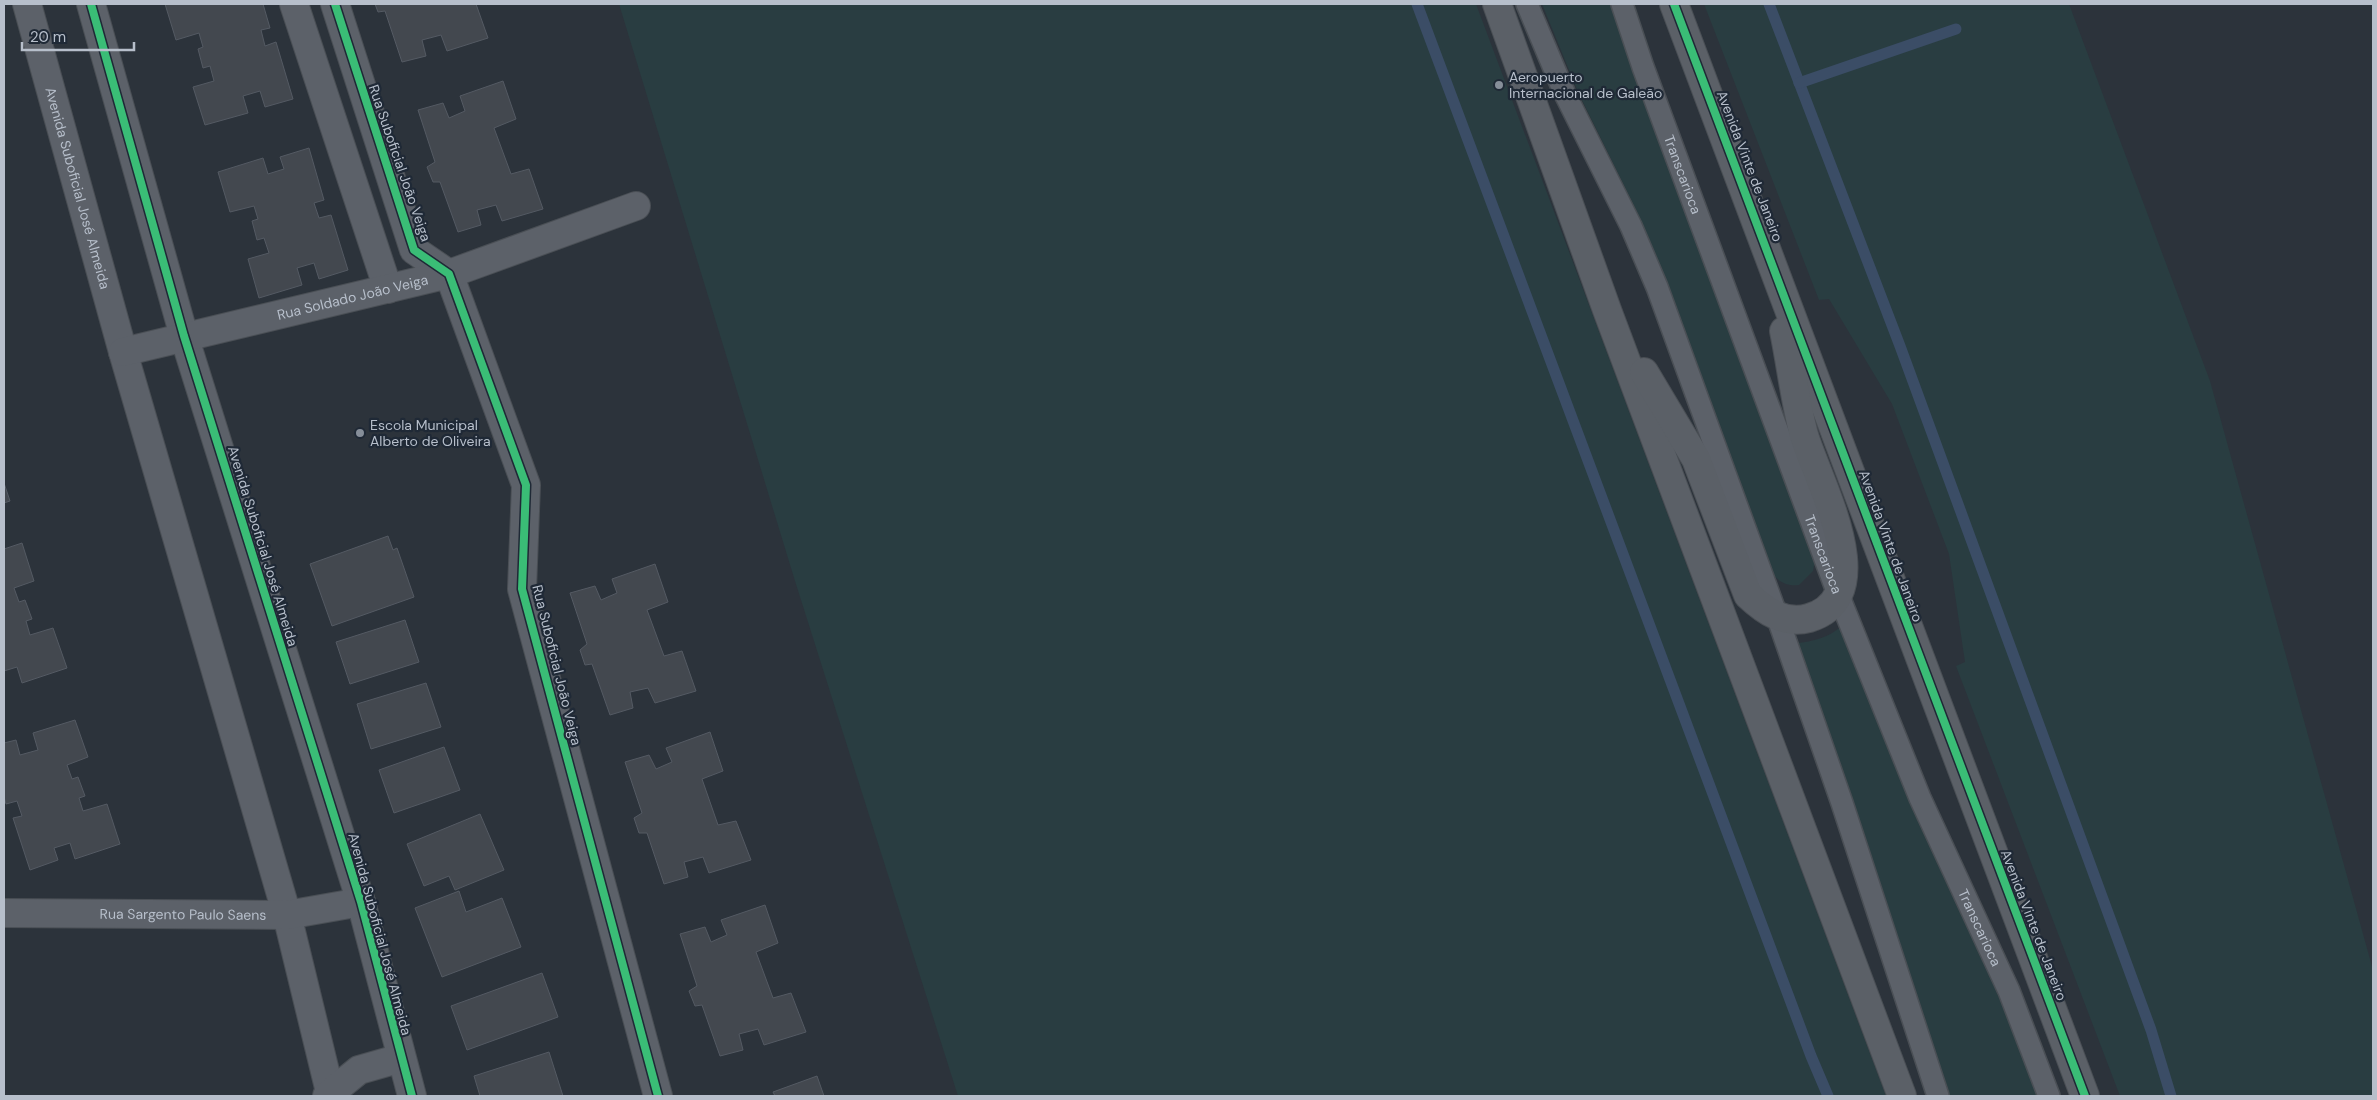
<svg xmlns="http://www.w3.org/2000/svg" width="2377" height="1100" viewBox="0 0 2377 1100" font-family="'DM Sans',sans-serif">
<rect width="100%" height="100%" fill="#2c333b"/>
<g fill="#293d41">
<path d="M619,4H1476L1886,1096H958L795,581Z"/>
<path d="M1542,4H1612L1815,561L1813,571L1799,585C1787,586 1781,583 1772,574L1665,277L1637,212L1578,92Z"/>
<path d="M1704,4H2069L2210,381L2373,970V1096H2120L1956,666L1965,662L1949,554L1892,404L1829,299L1819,300Z"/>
<path d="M1842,626L1899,774L1993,983L2039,1096H1950L1796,643C1813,642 1829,637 1842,626Z"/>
</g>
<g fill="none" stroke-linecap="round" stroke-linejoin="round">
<g stroke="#3b4d66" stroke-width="11">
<path d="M1417,4L1811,1056L1828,1096"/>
<path d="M1769,4L1900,346L2151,1030L2171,1096"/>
<path d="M1799,83L1956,29"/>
</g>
</g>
<g fill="#43484f" stroke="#545a63">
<path d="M165,4H263L270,28L261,30L265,46L276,42L293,99L265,107L260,91L243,96L248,113L205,125L193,87L214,81L210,66L203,68L198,49L203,47L199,33L176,40Z"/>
<path d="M375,4H476L488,38L447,51L441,35L422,40L426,56L402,62L385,11L378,12Z"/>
<path d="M503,81L516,119L494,128L511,174L529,169L543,209L502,221L496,205L477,210L481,225L458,232L440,182H433L427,167L435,162L418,110L443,103L449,118L465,111L460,96Z"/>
<path d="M309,148L324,200L314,203L319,218L331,215L348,270L319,279L314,263L297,268L302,285L259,298L248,259L269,253L264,238L257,240L252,221L258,219L254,206L230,212L218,172L263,158L268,174L284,169L280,157Z"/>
<path d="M4,483L10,501L4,503Z"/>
<path d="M388,536L393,550L397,548L414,597L332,626L310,564Z"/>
<path d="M22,543L34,581L14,588L19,602L25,600L32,619L26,621L30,635L53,628L67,668L22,683L17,667L4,671V549Z"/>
<path d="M655,564L668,602L647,610L664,656L682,651L696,691L655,703L648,688L630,692L633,708L610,715L592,664L585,665L580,650L587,644L570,593L595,586L601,600L617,593L612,579Z"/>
<path d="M405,620L419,662L350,684L336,642Z"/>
<path d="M426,683L441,727L371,749L357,704Z"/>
<path d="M75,720L88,757L67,765L72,779L78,777L85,796L79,798L83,811L107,804L120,844L75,859L70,843L54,848L58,860L30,870L13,818L22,816L17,801L6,804L4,797V743L16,740L20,755L38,750L33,733Z"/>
<path d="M710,732L723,771L702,779L718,825L736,821L751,860L709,873L703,857L684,862L688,877L664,884L647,833H639L634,818L642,813L625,762L649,755L656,769L672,762L666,748Z"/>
<path d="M444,747L460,790L394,813L379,770Z"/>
<path d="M480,814L504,870L455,890L449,876L424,886L407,844Z"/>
<path d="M459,891L466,912L502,898L521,947L442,977L415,908Z"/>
<path d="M765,905L778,943L756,952L773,998L791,993L806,1032L764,1045L758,1029L739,1034L743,1050L720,1056L702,1005L695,1006L689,991L697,986L680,934L705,927L711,942L727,935L721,920Z"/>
<path d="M542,973L558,1017L467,1050L451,1006Z"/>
<path d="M549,1052L563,1096H480L474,1076Z"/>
<path d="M817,1076L824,1096H775L773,1092Z"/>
</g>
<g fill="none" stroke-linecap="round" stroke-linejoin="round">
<g stroke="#4a4f55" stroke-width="24">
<g id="lane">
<path d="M1527,4L1564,92L1631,226L1657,287L1777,616L1842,803L1938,1096"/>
<path id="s1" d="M1622,4L1643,67L1838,594L1920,798L2009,991L2049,1096"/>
</g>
</g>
<g stroke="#4a4f55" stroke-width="30">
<g id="street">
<path id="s2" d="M27,4L123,352L287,915L331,1096"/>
<path d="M91,4L184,336L361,902L412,1096"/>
<path d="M294,4L388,289"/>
<path d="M335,4L414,250L449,274L526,485L522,589L658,1096"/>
<path id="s3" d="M123,352L449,274L636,206"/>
<path id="s4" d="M4,913L287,915L361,902"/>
<path d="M327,1096L359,1070L401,1058"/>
</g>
</g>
<g stroke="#4a4f55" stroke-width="30">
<g id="secondary">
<path d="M1497,4L1607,310L1902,1096"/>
<path d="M1674,4L2085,1096"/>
<path d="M1644,372L1696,459L1748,595C1765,611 1785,625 1809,618C1883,596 1817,480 1804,435C1795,401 1791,365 1784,331"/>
</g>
</g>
<use href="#lane" stroke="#5c6169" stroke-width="21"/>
<use href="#street" stroke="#5c6169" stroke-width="28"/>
<use href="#secondary" stroke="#5b6067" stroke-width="28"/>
<g stroke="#1f2936" stroke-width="11">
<g id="cycleway">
<path d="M91,4L184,336L361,902L412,1096"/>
<path d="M335,4L414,250L449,274L526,485L522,589L658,1096"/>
<path d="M1674,4L2085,1096"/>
</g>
</g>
<use href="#cycleway" stroke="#3abd76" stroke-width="8"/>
</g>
<g fill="#868e99" stroke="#1f2936" stroke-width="2">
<circle cx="1499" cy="85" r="5"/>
<circle cx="360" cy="433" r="5"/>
</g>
<g text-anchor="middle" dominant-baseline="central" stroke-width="4.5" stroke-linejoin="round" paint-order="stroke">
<g font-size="14" fill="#b7bfcb" stroke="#1f2936" text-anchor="start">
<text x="1509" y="77">Aeropuerto<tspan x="1509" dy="16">Internacional de Galeão</tspan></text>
<text x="370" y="425">Escola Municipal<tspan x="370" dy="16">Alberto de Oliveira</tspan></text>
</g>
<g font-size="14" fill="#b7bfcb" stroke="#1f2936">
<text transform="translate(400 163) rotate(71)">Rua Suboficial João Veiga</text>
<text transform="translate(1750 166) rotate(69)">Avenida Vinte de Janeiro</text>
<text stroke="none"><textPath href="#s1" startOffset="181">Transcarioca</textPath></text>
<text stroke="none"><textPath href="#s2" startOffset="191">Avenida Suboficial José Almeida</textPath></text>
<text stroke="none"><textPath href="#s3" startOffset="236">Rua Soldado João Veiga</textPath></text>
<text transform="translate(263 546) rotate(73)">Avenida Suboficial José Almeida</text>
<text transform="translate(1891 546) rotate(70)">Avenida Vinte de Janeiro</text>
<text stroke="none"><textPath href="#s1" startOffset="586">Transcarioca</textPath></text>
<text transform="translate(557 665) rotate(76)">Rua Suboficial João Veiga</text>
<text stroke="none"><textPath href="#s4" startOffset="179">Rua Sargento Paulo Saens</textPath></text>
<text transform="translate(2034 925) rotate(69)">Avenida Vinte de Janeiro</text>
<text stroke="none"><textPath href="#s1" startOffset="991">Transcarioca</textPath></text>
<text transform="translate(380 934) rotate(75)">Avenida Suboficial José Almeida</text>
</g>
</g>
<rect width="2377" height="1100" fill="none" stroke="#b7bfcb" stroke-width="10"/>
<path d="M22 42v8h112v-8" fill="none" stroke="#b7bfcb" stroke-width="2.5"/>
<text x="30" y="42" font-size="15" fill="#b7bfcb" stroke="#1f2936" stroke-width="4" paint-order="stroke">20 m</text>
</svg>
